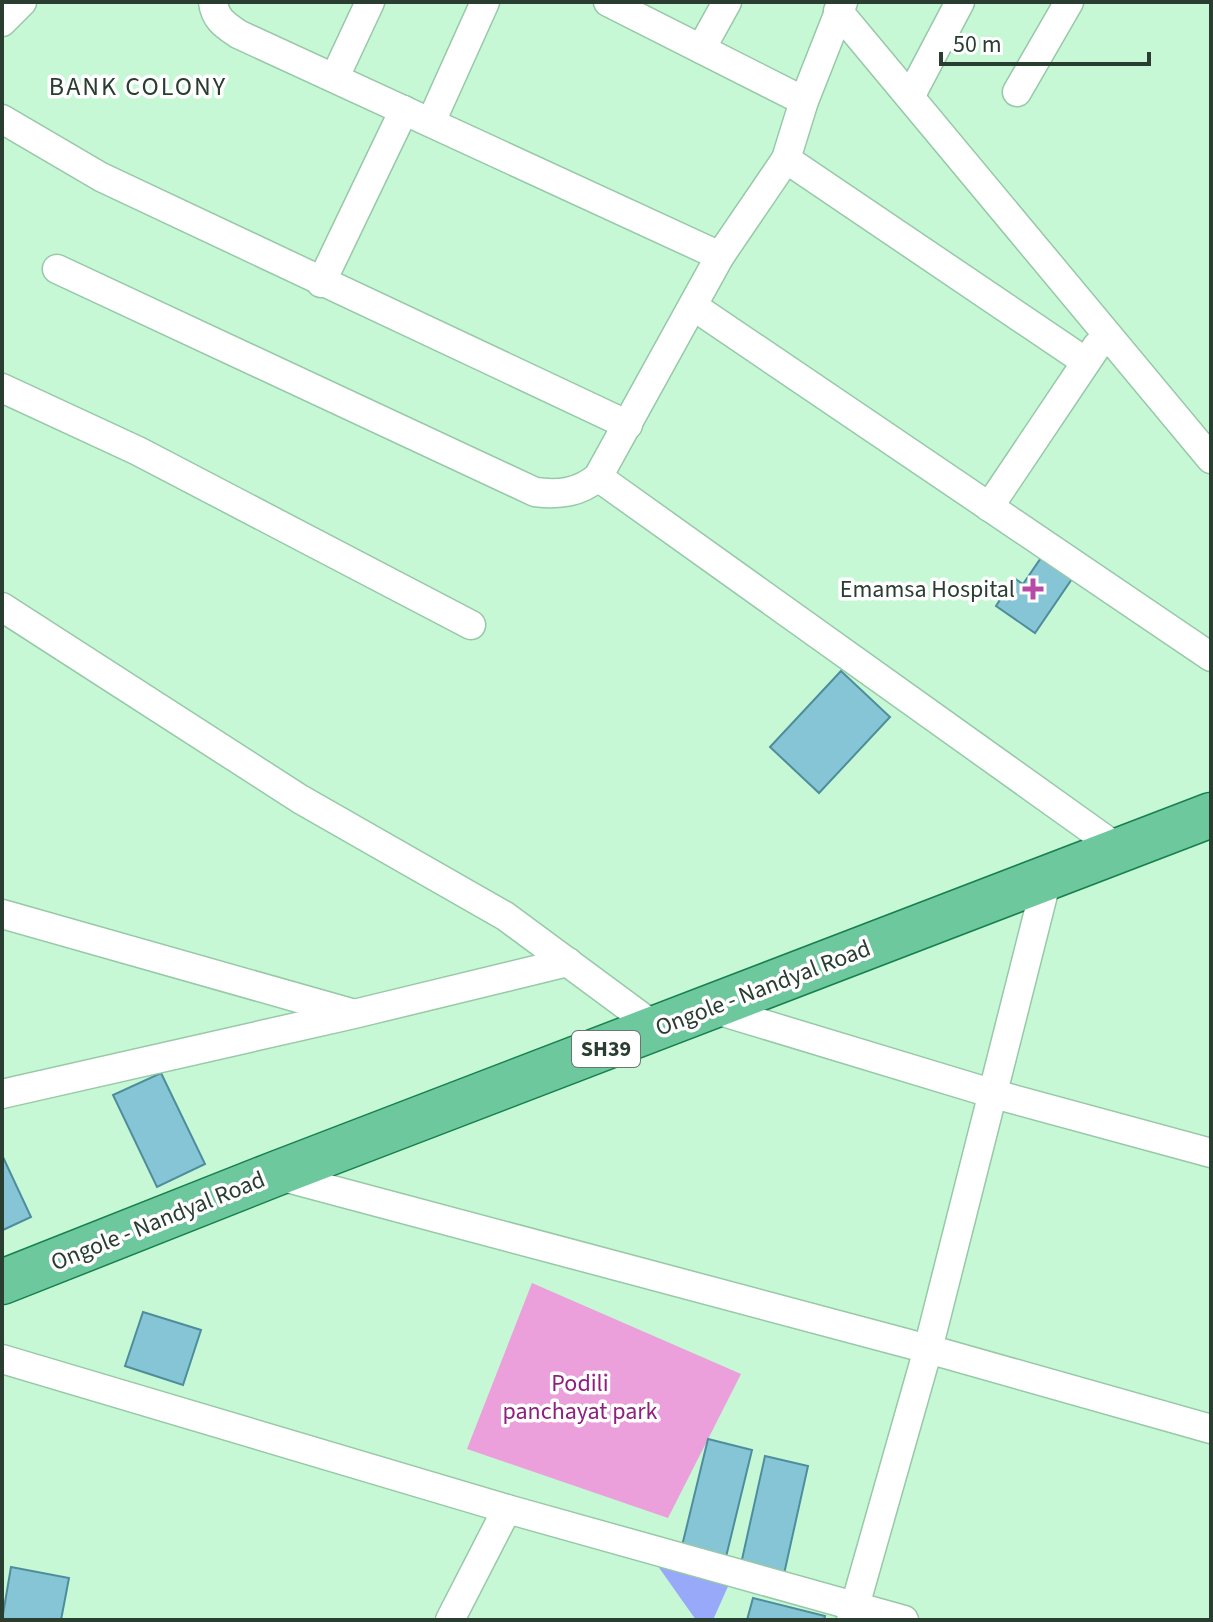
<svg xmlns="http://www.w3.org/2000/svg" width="1213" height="1622" viewBox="0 0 1213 1622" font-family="'Source Sans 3',sans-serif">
<rect width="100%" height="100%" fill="#c6f8d5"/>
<path fill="#eb9fdb" d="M532,1283L741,1374L668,1518L467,1449Z"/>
<path fill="#99a9fa" d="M655,1562L730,1582L713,1620H696Z"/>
<g fill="#86c5d5" stroke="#4e8d9c" stroke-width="2">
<path d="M1045,552L1076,573L1035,633L996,606L1014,578L1023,584Z"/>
<path d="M841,671L890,717L819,793L770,747Z"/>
<path d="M161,1073L205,1164L157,1187L113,1095Z"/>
<path d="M2,1155L31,1217L3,1230L2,1229Z"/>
<path d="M143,1312L201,1330L183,1385L125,1366Z"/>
<path d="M708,1439L752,1450L726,1557L682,1546Z"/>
<path d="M765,1456L808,1466L784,1574L741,1564Z"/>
<path d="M11,1567L69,1578L61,1620H2Z"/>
<path d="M753,1598L825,1616L824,1620H747Z"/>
</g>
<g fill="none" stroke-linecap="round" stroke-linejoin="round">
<g stroke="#97c8a7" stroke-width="31">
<g id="street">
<path d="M213,2C215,19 225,25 238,34L720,256"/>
<path d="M608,2L804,101"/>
<path d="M843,2L804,101L786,159L720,256L598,477L1120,850"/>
<path d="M838,11L1211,459"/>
<path d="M2,22L22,2"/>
<path d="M701,49L727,2"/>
<path d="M335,77L370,2"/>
<path d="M1017,92L1069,2"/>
<path d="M910,97L960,2"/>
<path d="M2,119L101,177L628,425"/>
<path d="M431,122L485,2"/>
<path d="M786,159L1086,362"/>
<path d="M57,269L535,492C559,495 579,493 598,477"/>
<path d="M321,283L404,110"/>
<path d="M693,306L1211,657"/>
<path d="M2,388L138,451L471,625"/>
<path d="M989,507L1097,346"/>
<path d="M2,607L300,799L505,916L658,1029"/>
<path d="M2,914L351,1013"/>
<path d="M710,1008L994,1094L1211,1153"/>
<path d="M2,1094L354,1014L568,962"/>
<path d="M276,1175L928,1349L1211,1429"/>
<path d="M2,1359L507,1509L904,1620"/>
<path d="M450,1620L507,1509"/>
<path d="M851,1620L928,1349L1047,879"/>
</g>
</g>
<g stroke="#17804e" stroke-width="47">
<path id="primary" d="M2,1282L275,1174L1211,815"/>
</g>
<use href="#street" stroke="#fff" stroke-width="28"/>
<use href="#primary" stroke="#6ec89e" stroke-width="44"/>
</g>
<path fill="#b949a6" stroke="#fff" stroke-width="3" d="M1029 577h8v8h8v8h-8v8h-8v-8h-8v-8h8z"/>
<g text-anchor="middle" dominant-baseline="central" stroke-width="7" stroke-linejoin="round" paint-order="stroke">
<rect fill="#fff" stroke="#69776e" stroke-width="2" x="572" y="1031" width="68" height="36" rx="6"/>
<g font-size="22" font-weight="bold" fill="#293d30">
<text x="606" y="1049">SH39</text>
</g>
<g font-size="24" fill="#293d30" stroke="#fff" text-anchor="end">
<text x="1015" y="589">Emamsa Hospital</text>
</g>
<g font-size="24" fill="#293d30" stroke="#fff">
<text transform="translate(763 988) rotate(-21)">Ongole - Nandyal Road</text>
<text transform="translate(158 1221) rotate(-22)">Ongole - Nandyal Road</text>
</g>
<g font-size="24" fill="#8f1e7e" stroke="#fff">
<text x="580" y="1383">Podili<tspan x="580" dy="28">panchayat park</tspan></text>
</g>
<g font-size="26" letter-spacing="2" fill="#293d30" stroke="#fff">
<text x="138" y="86">BANK COLONY</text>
</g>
</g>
<rect width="1213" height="1622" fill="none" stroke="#293d30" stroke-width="8"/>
<path d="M941 52v12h208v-12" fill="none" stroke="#293d30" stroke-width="4"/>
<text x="953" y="52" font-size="24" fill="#293d30" stroke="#ffffff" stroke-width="6" paint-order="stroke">50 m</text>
</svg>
